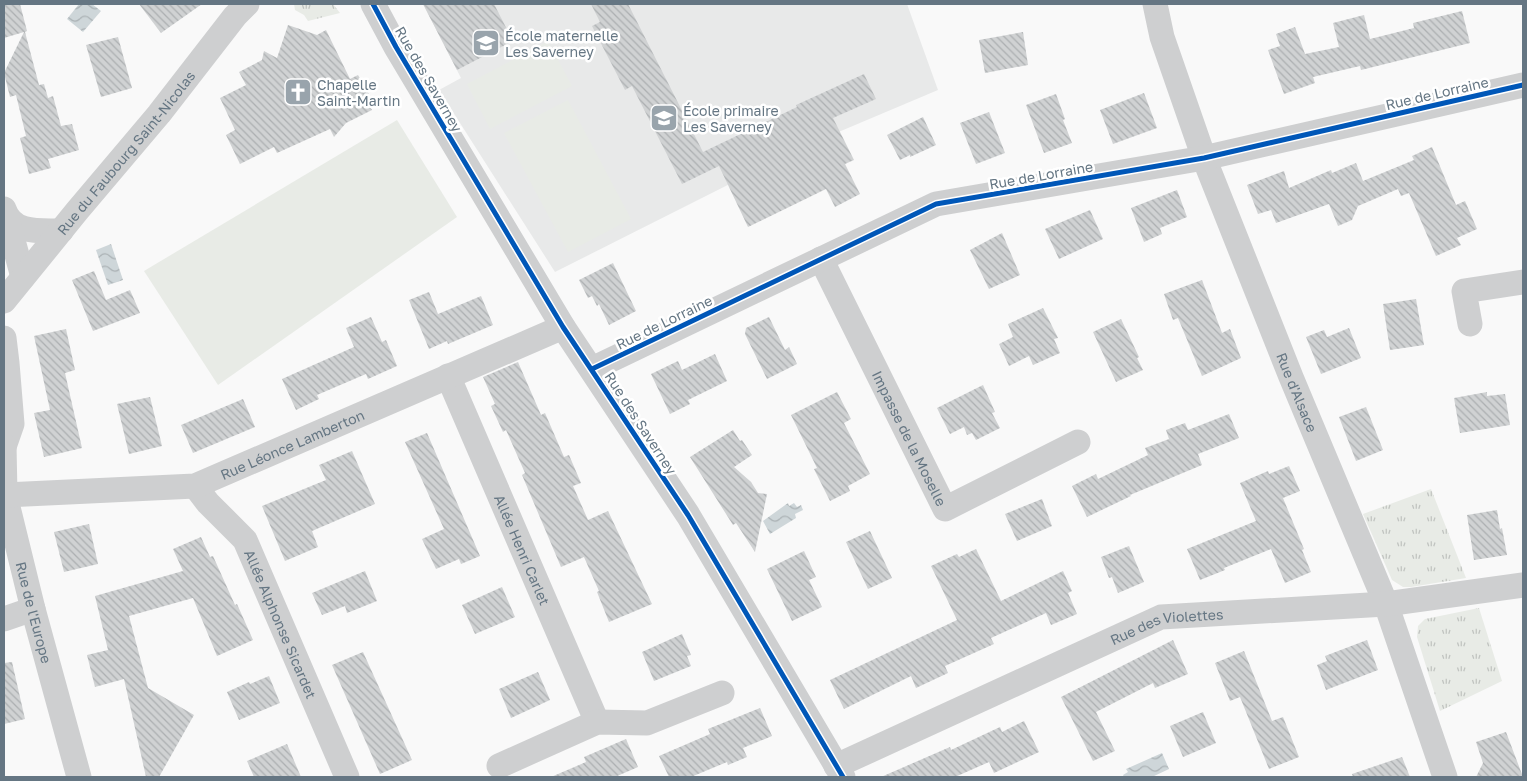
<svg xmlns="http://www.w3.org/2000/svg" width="1527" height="781" viewBox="0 0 1527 781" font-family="'Golos Text',sans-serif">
<defs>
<pattern id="grass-tufts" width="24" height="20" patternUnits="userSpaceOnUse" patternTransform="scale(1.25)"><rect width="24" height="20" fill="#e8ebe6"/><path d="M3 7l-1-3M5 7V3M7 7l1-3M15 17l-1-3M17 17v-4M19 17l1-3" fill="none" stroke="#c0c3c0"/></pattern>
<pattern id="water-waves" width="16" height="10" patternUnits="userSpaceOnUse" patternTransform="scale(1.25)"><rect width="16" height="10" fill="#ced6d9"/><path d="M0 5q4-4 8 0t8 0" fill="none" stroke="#abb2b5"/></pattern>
<pattern id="building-back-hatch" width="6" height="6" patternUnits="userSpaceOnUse" patternTransform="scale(1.25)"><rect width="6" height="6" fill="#d0d2d3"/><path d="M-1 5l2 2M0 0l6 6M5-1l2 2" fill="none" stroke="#acafb1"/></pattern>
</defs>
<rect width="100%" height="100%" fill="#f9f9f9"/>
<path fill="#e8e9e9" d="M423,4H907L938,90L803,147L555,272L439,90L461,78Z"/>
<g fill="url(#grass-tufts)">
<path d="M294,4H333L340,13L308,21L304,15L295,10Z"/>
<path d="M1431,489L1466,578L1411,587H1403L1392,580L1363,514Z"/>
<path d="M1479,608L1502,681L1440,711L1417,637L1418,626L1425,619Z"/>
</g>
<g fill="#e8ebe6">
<path d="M548,41L572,86L490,129L467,84Z"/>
<path d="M568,100L631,219L568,252L504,133Z"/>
<path d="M397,120L457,217L218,385L144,271Z"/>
</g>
<g fill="url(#water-waves)">
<path d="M79,4H92L101,11L83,32L67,19Z"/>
<path d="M111,244L123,280L108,285L96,250Z"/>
<path d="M788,503L789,506L794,503L797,507L801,505L803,510L795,514L796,518L770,534L763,521Z"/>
<path d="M1162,753L1169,769L1152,777H1124L1123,775L1128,772L1126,769Z"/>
</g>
<g fill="url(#building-back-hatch)">
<path d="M4,4H20L27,31L25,32L39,85L44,84L48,98L53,96L61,126L72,124L79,150L48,159L51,168L29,174L20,138L26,136L16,95L10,97L4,73L24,32L4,38Z"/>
<path d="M139,4H202L161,33Z"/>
<path d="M423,4H494L513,41L457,70Z"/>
<path d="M591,4H628L703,152L797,107L796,105L864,74L876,99L833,118L854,160L845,164L860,194L835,207L826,189L748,227L719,166L682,184L632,86L625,90L592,26L600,22Z"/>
<path d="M1462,11L1470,43L1361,70L1360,66L1313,77L1315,83L1284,94L1268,50L1280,46L1276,34L1295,27L1305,54L1339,47L1333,23L1364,15L1370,39L1414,28L1413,23Z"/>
<path d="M288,25L317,35L326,30L350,79L358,75L369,94L366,98L372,110L346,123L334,137L330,129L277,153L274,147L240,164L226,135L235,130L220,98L246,85L239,72L262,60L264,51L277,58Z"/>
<path d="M1023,32L1028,65L985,73L979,40Z"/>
<path d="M118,37L132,88L101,97L86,45Z"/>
<path d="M1144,93L1157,128L1113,144L1100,110Z"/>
<path d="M1056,94L1065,119L1063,120L1072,143L1044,153L1026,105Z"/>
<path d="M989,112L1005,153L976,164L960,123Z"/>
<path d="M923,117L936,145L910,157V155L900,160L887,135Z"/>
<path d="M1432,147L1456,205L1465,201L1477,229L1457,238L1461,245L1436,256L1409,193L1401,196L1398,189L1358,206L1352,220L1338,226L1329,204L1276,223L1271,210L1258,214L1247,185L1284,171L1289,188L1331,170L1332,173L1356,163L1363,181L1414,160L1412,156Z"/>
<path d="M1177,190L1187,217L1160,228L1162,234L1144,242L1131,208Z"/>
<path d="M1090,210L1103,239L1059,259L1045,229Z"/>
<path d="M1002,233L1020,275L989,289L970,250Z"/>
<path d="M613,263L636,311L609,325L599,304L597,306L592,296L588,298L579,280Z"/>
<path d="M94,271L106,300L130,290L140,313L93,331L72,280Z"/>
<path d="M1202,280L1222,333L1230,329L1241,358L1202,376L1178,318L1173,320L1164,294Z"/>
<path d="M429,292L438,314L481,296L493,325L448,344L447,341L429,349L409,300Z"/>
<path d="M1416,299L1424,345L1390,350L1383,304Z"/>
<path d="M1043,308L1058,338L1054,339L1060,353L1033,365L1029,356L1009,366L999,344L1013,337L1008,324Z"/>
<path d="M371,317L382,342L386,340L397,366L368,379L366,374L317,395L319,399L296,410L282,379L354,347L346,328Z"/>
<path d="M769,317L785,350L789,347L797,364L767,379L745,334L746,328Z"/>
<path d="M1121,319L1139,357L1137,358L1143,370L1116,382L1093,332Z"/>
<path d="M1349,328L1361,358L1321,374L1306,337L1324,330L1327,337Z"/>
<path d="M66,329L75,370L65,373L82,448L44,457L34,413L50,410L34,336Z"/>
<path d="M715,354L727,381L688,400L690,404L670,414L651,374L678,361L682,370Z"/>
<path d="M518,362L541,415L545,413L564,457L569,455L581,483L573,486L588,520L608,511L652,604L609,622L597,592L599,591L584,557L561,567L522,475L525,473L506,430L503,432L491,406L495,404L483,377Z"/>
<path d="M983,385L995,412L992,413L1000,428L976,440L972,433L967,435L964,427L950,434L937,408Z"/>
<path d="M837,392L851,419L844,423L870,474L848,486L850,491L830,501L814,469L817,468L791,415Z"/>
<path d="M1487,392V396L1505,394L1510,425L1460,433L1454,398Z"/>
<path d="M150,397L162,446L129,454L117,404Z"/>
<path d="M243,399L255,427L193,453L181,425Z"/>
<path d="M1366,407L1383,450L1356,461L1339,417Z"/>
<path d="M1229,414L1239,438L1198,454L1202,465L1130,495L1131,496L1087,517L1072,486L1096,474L1098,479L1148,455L1145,448L1169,439L1166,430L1185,423L1188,430Z"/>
<path d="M733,430L740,441L742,440L752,455L734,467L751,482L758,493L767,494L755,552L736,523L733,525L690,457Z"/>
<path d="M427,433L480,556L461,564L459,559L436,569L422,539L444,529L405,442Z"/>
<path d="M352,451L375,504L312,531L318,547L285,561L262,506L326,480L319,465Z"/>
<path d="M1289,466L1300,491L1283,498L1304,549L1302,550L1311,572L1285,583L1271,549L1224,568L1225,570L1200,580L1187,549L1256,521L1240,483L1268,471L1269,474Z"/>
<path d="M1042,499L1052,526L1017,541L1005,514Z"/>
<path d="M1497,510L1500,529L1502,528L1507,555L1474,560L1467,515Z"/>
<path d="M89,524L98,564L64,572L54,532Z"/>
<path d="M870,531L892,578L868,589L846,542Z"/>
<path d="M201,537L210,557L213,556L235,605L237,604L253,640L217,656L193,598L129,616L148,688L194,715L159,777H146L124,679L95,687L87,655L108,650L95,596L183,571L173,549Z"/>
<path d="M1129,546L1144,582L1118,593L1112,577L1109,578L1101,557Z"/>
<path d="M976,549L1001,601L1063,571L1072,591L1068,593L1077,614L1051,625L1046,613L991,638L994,644L945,666L948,673L916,688L911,676L844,709L830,680L957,620L931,566L957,554L959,557Z"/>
<path d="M804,551L816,577L809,580L822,607L792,621L767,569Z"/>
<path d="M365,571L377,601L347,613L345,606L322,615L312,593Z"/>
<path d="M502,587L515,617L475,634L462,605Z"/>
<path d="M682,634L691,655L687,656L691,666L654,681L642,652Z"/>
<path d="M1173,640L1188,674L1155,688L1153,683L1096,712L1115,751L1093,761L1061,697Z"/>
<path d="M1367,640L1378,670L1326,690L1317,665L1327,661L1325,656Z"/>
<path d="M1244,651L1272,721L1283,717L1299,757L1269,769L1240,697L1230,701L1215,663Z"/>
<path d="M363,652L412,760L380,774L332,665Z"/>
<path d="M12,662L25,719L4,724V663Z"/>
<path d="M538,672L550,700L511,718L499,689Z"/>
<path d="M269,676L280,703L239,720L227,692L249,682L250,684Z"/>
<path d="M760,708L772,736L743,748L747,757L728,765L727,762L691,777H669L659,756L710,734L708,729Z"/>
<path d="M1203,712L1216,743L1183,757L1170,726Z"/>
<path d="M1024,721L1039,752L994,773L989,762L955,777H881L950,747L951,750L1000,727L1002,732Z"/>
<path d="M1506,732L1523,777H1476L1483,763L1476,742Z"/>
<path d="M626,739L638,767L615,777H551L586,762L584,757Z"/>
<path d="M287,744L301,777H254L247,761Z"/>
<path d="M1402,757L1410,777H1353L1352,774Z"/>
</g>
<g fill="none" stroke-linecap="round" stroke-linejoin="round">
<g stroke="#cecfd0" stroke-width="25">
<path d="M373,4L396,47L563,327L688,515L843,777"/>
<path id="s1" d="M1155,4L1162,37L1204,158L1291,377L1386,604L1445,777"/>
<path d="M4,209C12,234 39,231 61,231"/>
<path d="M6,215L23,277"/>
<path id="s2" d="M821,259L945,509L1078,442"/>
<path id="s3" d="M4,301L77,211L159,114L235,16L247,4"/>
<path d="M1470,324L1464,291L1523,282"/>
<path d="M4,338L7,363L12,424L4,447"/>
<path d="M592,369L936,204L1204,158L1523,85"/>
<path id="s4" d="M448,376L597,722"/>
<path id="s5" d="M4,445L5,495L33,609L79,777"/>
<path id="s6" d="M195,486L208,503L245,540L347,777"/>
<path id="s7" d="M5,495L195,486L563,327"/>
<path d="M4,619L33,609"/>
<path d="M499,766L597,722L647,723L722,693"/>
<path id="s8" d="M836,766L1161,617L1386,604L1523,585"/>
</g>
<g stroke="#fff" stroke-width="8">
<g id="cycleway">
<path d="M373,4L396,47L563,327L688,515L843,777"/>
<path d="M592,369L936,204L1204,158L1523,85"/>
</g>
</g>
<use href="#cycleway" stroke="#0057b8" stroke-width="5"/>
</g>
<defs>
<g id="school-square" transform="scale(1.4375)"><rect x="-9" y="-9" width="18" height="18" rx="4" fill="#99a4ac" stroke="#fff"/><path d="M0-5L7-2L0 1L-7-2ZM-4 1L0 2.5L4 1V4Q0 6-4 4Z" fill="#fff"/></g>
<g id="church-square" transform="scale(1.4375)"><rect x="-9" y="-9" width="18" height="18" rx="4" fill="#99a4ac" stroke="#fff"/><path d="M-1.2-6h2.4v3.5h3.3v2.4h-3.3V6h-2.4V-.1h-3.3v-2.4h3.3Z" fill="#fff"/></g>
</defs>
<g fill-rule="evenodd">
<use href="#school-square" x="486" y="43"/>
<use href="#church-square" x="298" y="92"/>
<use href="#school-square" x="664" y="118"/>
</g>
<g text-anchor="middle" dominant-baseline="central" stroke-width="5" stroke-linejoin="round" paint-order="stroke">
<g font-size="14" fill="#657683" stroke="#fff" text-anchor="start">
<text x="505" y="35">École maternelle<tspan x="505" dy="16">Les Saverney</tspan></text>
<text x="317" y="84">Chapelle<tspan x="317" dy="16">Saint-Martin</tspan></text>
<text x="683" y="110">École primaire<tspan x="683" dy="16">Les Saverney</tspan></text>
</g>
<g font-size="14" fill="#657683" stroke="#fff">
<text transform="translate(429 79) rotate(60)">Rue des Saverney</text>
<text transform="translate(1437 93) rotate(-13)">Rue de Lorraine</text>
<text stroke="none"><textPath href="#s3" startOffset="192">Rue du Faubourg Saint-Nicolas</textPath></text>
<text transform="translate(1041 175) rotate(-10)">Rue de Lorraine</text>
<text transform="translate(664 322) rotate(-26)">Rue de Lorraine</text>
<text stroke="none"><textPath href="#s1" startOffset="414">Rue d'Alsace</textPath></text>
<text transform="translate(641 423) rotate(57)">Rue des Saverney</text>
<text stroke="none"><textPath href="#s2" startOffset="200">Impasse de la Moselle</textPath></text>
<text stroke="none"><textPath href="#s7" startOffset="296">Rue Léonce Lamberton</textPath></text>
<text stroke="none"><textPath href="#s4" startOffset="189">Allée Henri Carlet</textPath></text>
<text stroke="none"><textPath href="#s5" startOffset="171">Rue de l'Europe</textPath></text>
<text stroke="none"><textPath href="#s6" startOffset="165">Allée Alphonse Sicardet</textPath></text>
<text stroke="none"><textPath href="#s8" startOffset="361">Rue des Violettes</textPath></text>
</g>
</g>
<rect width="1527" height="781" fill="none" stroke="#657683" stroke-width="10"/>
</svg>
